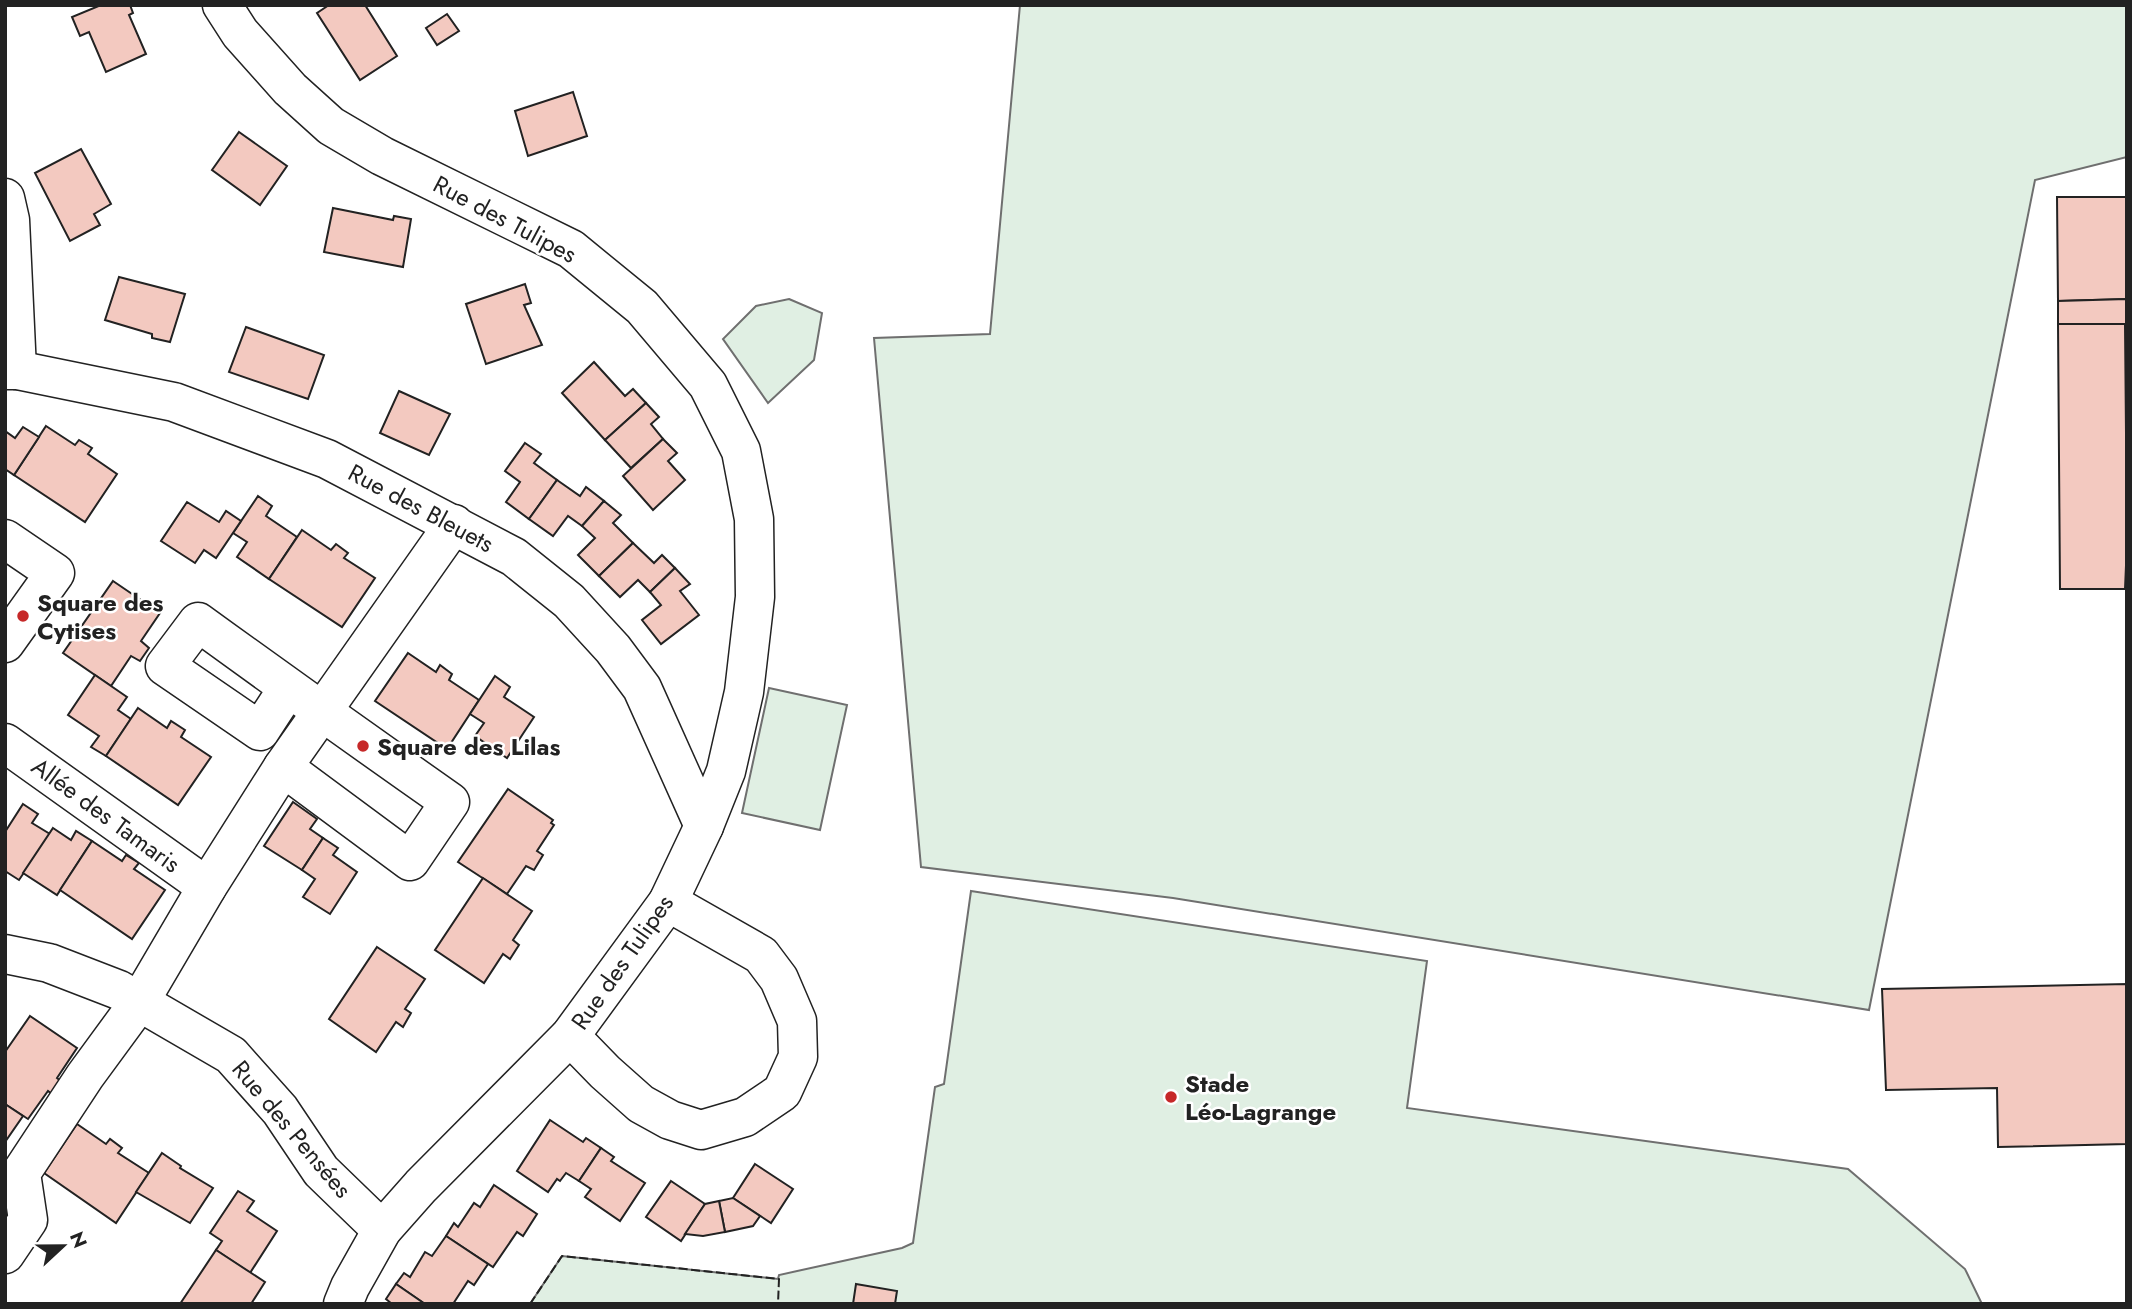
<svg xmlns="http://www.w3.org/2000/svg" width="2132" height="1309" viewBox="0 0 2132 1309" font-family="Jost,sans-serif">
<rect width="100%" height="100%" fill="#fff"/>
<g fill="#e0efe3" stroke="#6f6f6f" stroke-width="2">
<path d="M1020,5H2127V157L2035,180L1869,1010L1173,898L921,867L874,338L990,334Z"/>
<path d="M789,299L822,313L814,360L768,403L723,339L756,306Z"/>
<path d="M769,688L847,705L820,830L742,813Z"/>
<path d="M971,891L1427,961L1407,1108L1848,1169L1965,1269L1982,1304H530L562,1256L778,1279L779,1275L902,1248L913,1243L935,1087L944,1084Z"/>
</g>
<g fill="#f3c9c0" stroke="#222" stroke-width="2">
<path d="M101,5H130L133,13L129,15L146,54L106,72L89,32L80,36L72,17Z"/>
<path d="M329,5H365L397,56L360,80L317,13Z"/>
<path d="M447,14L459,31L437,45L426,28Z"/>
<path d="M573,92L587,136L528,156L515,111Z"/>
<path d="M239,132L287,166L260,205L212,170Z"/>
<path d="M81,149L111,204L94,214L100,225L70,241L35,173Z"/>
<path d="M2057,197H2127V299L2058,301Z"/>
<path d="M333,208L393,220L394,216L411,219L403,267L324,252Z"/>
<path d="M119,277L185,294L170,342L152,338V334L105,320Z"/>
<path d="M525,284L531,303L524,305L542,345L486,364L466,304Z"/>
<path d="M2127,299V368L2125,324H2058V301Z"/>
<path d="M2058,324H2125L2127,542L2125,589H2060Z"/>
<path d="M246,327L324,355L308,399L229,372Z"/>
<path d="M594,362L625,396L633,389L646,403L605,440L562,393Z"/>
<path d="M399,391L450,414L429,455L380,433Z"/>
<path d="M646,403L659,417L651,424L663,439L631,468L605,440Z"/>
<path d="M46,426L75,445L79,440L92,448L88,454L117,474L85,522L14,475Z"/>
<path d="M23,427L39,437L14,475L5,469V431L15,438Z"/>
<path d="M663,439L677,453L668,461L685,480L653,510L623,476Z"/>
<path d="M525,443L541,454L534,463L557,480L529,519L506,502L520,482L505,471Z"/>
<path d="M557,480L580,496L586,487L604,501L582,526L568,516L553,536L529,519Z"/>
<path d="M258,496L272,506L266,516L297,537L269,579L237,557L247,542L233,533Z"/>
<path d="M604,501L621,515L613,523L633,543L599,576L578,555L595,538L582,526Z"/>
<path d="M187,502L219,522L226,511L241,521L216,558L204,550L195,563L161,541Z"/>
<path d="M302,530L331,550L336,544L348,553L344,558L375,578L342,627L269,579Z"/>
<path d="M633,543L654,563L662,555L675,568L650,592L638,580L620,597L599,576Z"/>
<path d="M675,568L690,584L680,591L699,615L661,644L642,620L661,605L650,592Z"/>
<path d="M113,581L160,613L141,641L149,648L140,661L131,656L111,686L63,653Z"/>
<path d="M408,653L436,672L440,665L452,674L449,680L479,700L447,749L375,701Z"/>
<path d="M95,675L127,697L118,710L131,719L106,756L91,747L99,736L68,715Z"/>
<path d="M495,676L510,687L504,697L534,717L507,758L475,736L484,723L470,714Z"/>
<path d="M138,708L167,728L171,721L185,730L181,737L211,757L178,805L106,756Z"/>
<path d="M508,789L553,820L551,823L554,825L537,851L543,855L534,870L526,866L507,894L458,862Z"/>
<path d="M293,802L317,819L310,829L323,838L302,870L264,846Z"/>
<path d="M23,804L38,814L32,823L50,834L19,880L5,871V832Z"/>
<path d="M53,828L71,840L76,831L92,841L57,895L23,873Z"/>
<path d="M323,838L338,848L333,855L357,872L330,914L303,897L315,879L302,870Z"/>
<path d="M92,841L122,861L126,855L139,863L134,869L165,890L132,939L60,890Z"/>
<path d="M483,878L532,911L513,940L519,945L510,959L503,954L484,983L435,950Z"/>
<path d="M377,947L425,979L405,1009L411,1013L403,1027L396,1022L376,1052L329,1019Z"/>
<path d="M2127,984V1144L1998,1147L1997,1088L1886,1090L1882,989Z"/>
<path d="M30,1016L77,1048L57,1078L62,1082L53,1095L48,1091L28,1119L5,1104V1052Z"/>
<path d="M5,1104L23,1116L5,1142Z"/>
<path d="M550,1120L583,1142L586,1138L601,1148L579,1181L566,1173L560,1181L557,1179L548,1192L517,1171Z"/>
<path d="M77,1124L106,1144L110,1139L122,1148L118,1153L149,1173L116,1223L44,1173Z"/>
<path d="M601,1148L614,1157L611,1161L645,1183L620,1221L585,1197L591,1189L579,1181Z"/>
<path d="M162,1153L181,1166L180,1168L213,1188L190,1223L136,1192Z"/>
<path d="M755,1164L793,1189L771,1223L733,1198Z"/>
<path d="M671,1181L705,1204L681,1241L646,1217Z"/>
<path d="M494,1185L537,1214L523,1236L517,1232L493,1267L446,1236L454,1223L458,1227L474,1203L480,1207Z"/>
<path d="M238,1191L254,1201L247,1211L277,1231L250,1273L216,1250L222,1241L210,1233Z"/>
<path d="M733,1198L760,1216L753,1226L725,1232L719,1201Z"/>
<path d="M719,1201L725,1232L703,1236L685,1234L705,1204Z"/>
<path d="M446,1236L488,1264L474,1285L468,1281L453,1304H425L396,1284L404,1273L410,1277L425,1252L432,1256Z"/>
<path d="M216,1250L265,1282L251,1304H180Z"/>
<path d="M396,1284L425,1304H392L386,1299Z"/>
<path d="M856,1284L897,1291L895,1304H853Z"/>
</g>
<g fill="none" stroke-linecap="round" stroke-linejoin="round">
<g stroke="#222" stroke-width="41">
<g id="minor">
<path d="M222,5L240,33L290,89L331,126L382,156L571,249L642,307L708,385L741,451L754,519L755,597L744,692L726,771L704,826L668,902L570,1036L421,1186L382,1230L350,1287L343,1304"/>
<path d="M5,198L10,220L17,370"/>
<path d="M5,370H17L174,402L327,459L514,557L569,601L613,649L642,688L704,826"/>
<path d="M5,539L55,573L5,643"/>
<path d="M5,743L207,887"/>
<path d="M283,767L410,861L450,802C366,743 282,683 198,622L165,666L260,731L288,688"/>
<path d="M5,954L49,963L119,990L231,1055L280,1110L321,1171L382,1230"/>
<path d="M570,1036L605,1072L641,1104L670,1120L701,1130L745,1117L782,1092L798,1057L797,1021L779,979L761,955L668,902"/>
<path d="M5,1254L28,1220L21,1173L85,1076L140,1001L207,887L283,767L454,524"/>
</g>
</g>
<use href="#minor" stroke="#fff" stroke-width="38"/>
<path stroke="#222" stroke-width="2" stroke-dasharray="9 3.5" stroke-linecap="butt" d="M530,1304L562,1256L779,1279L778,1304"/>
</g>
<g fill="#c62828" stroke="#fff" stroke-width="2.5">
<circle cx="23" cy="616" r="7"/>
<circle cx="363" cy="746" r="7"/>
<circle cx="1171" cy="1097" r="7"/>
</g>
<g text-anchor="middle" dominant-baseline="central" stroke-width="5" stroke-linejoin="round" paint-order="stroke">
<g font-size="24" fill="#222" stroke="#fff">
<text transform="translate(505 219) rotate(28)">Rue des Tulipes</text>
<text transform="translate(421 508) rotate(28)">Rue des Bleuets</text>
<text transform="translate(106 815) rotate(36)">Allée des Tamaris</text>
<text transform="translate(622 962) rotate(-55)">Rue des Tulipes</text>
<text transform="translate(292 1129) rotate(50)">Rue des Pensées</text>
</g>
<g font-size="24" font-weight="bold" fill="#222" stroke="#fff" text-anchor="start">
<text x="37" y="602">Square des<tspan x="37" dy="28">Cytises</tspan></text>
<text x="377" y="746">Square des Lilas</text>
<text x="1185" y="1083">Stade<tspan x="1185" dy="28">Léo-Lagrange</tspan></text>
</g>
</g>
<rect width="2132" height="1309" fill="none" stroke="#222222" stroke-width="14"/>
<g transform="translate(63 1246) rotate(68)" stroke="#ffffff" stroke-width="5" paint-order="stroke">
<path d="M0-5L12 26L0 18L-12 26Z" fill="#222222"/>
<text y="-10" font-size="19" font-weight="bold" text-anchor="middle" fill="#222222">N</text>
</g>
</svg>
